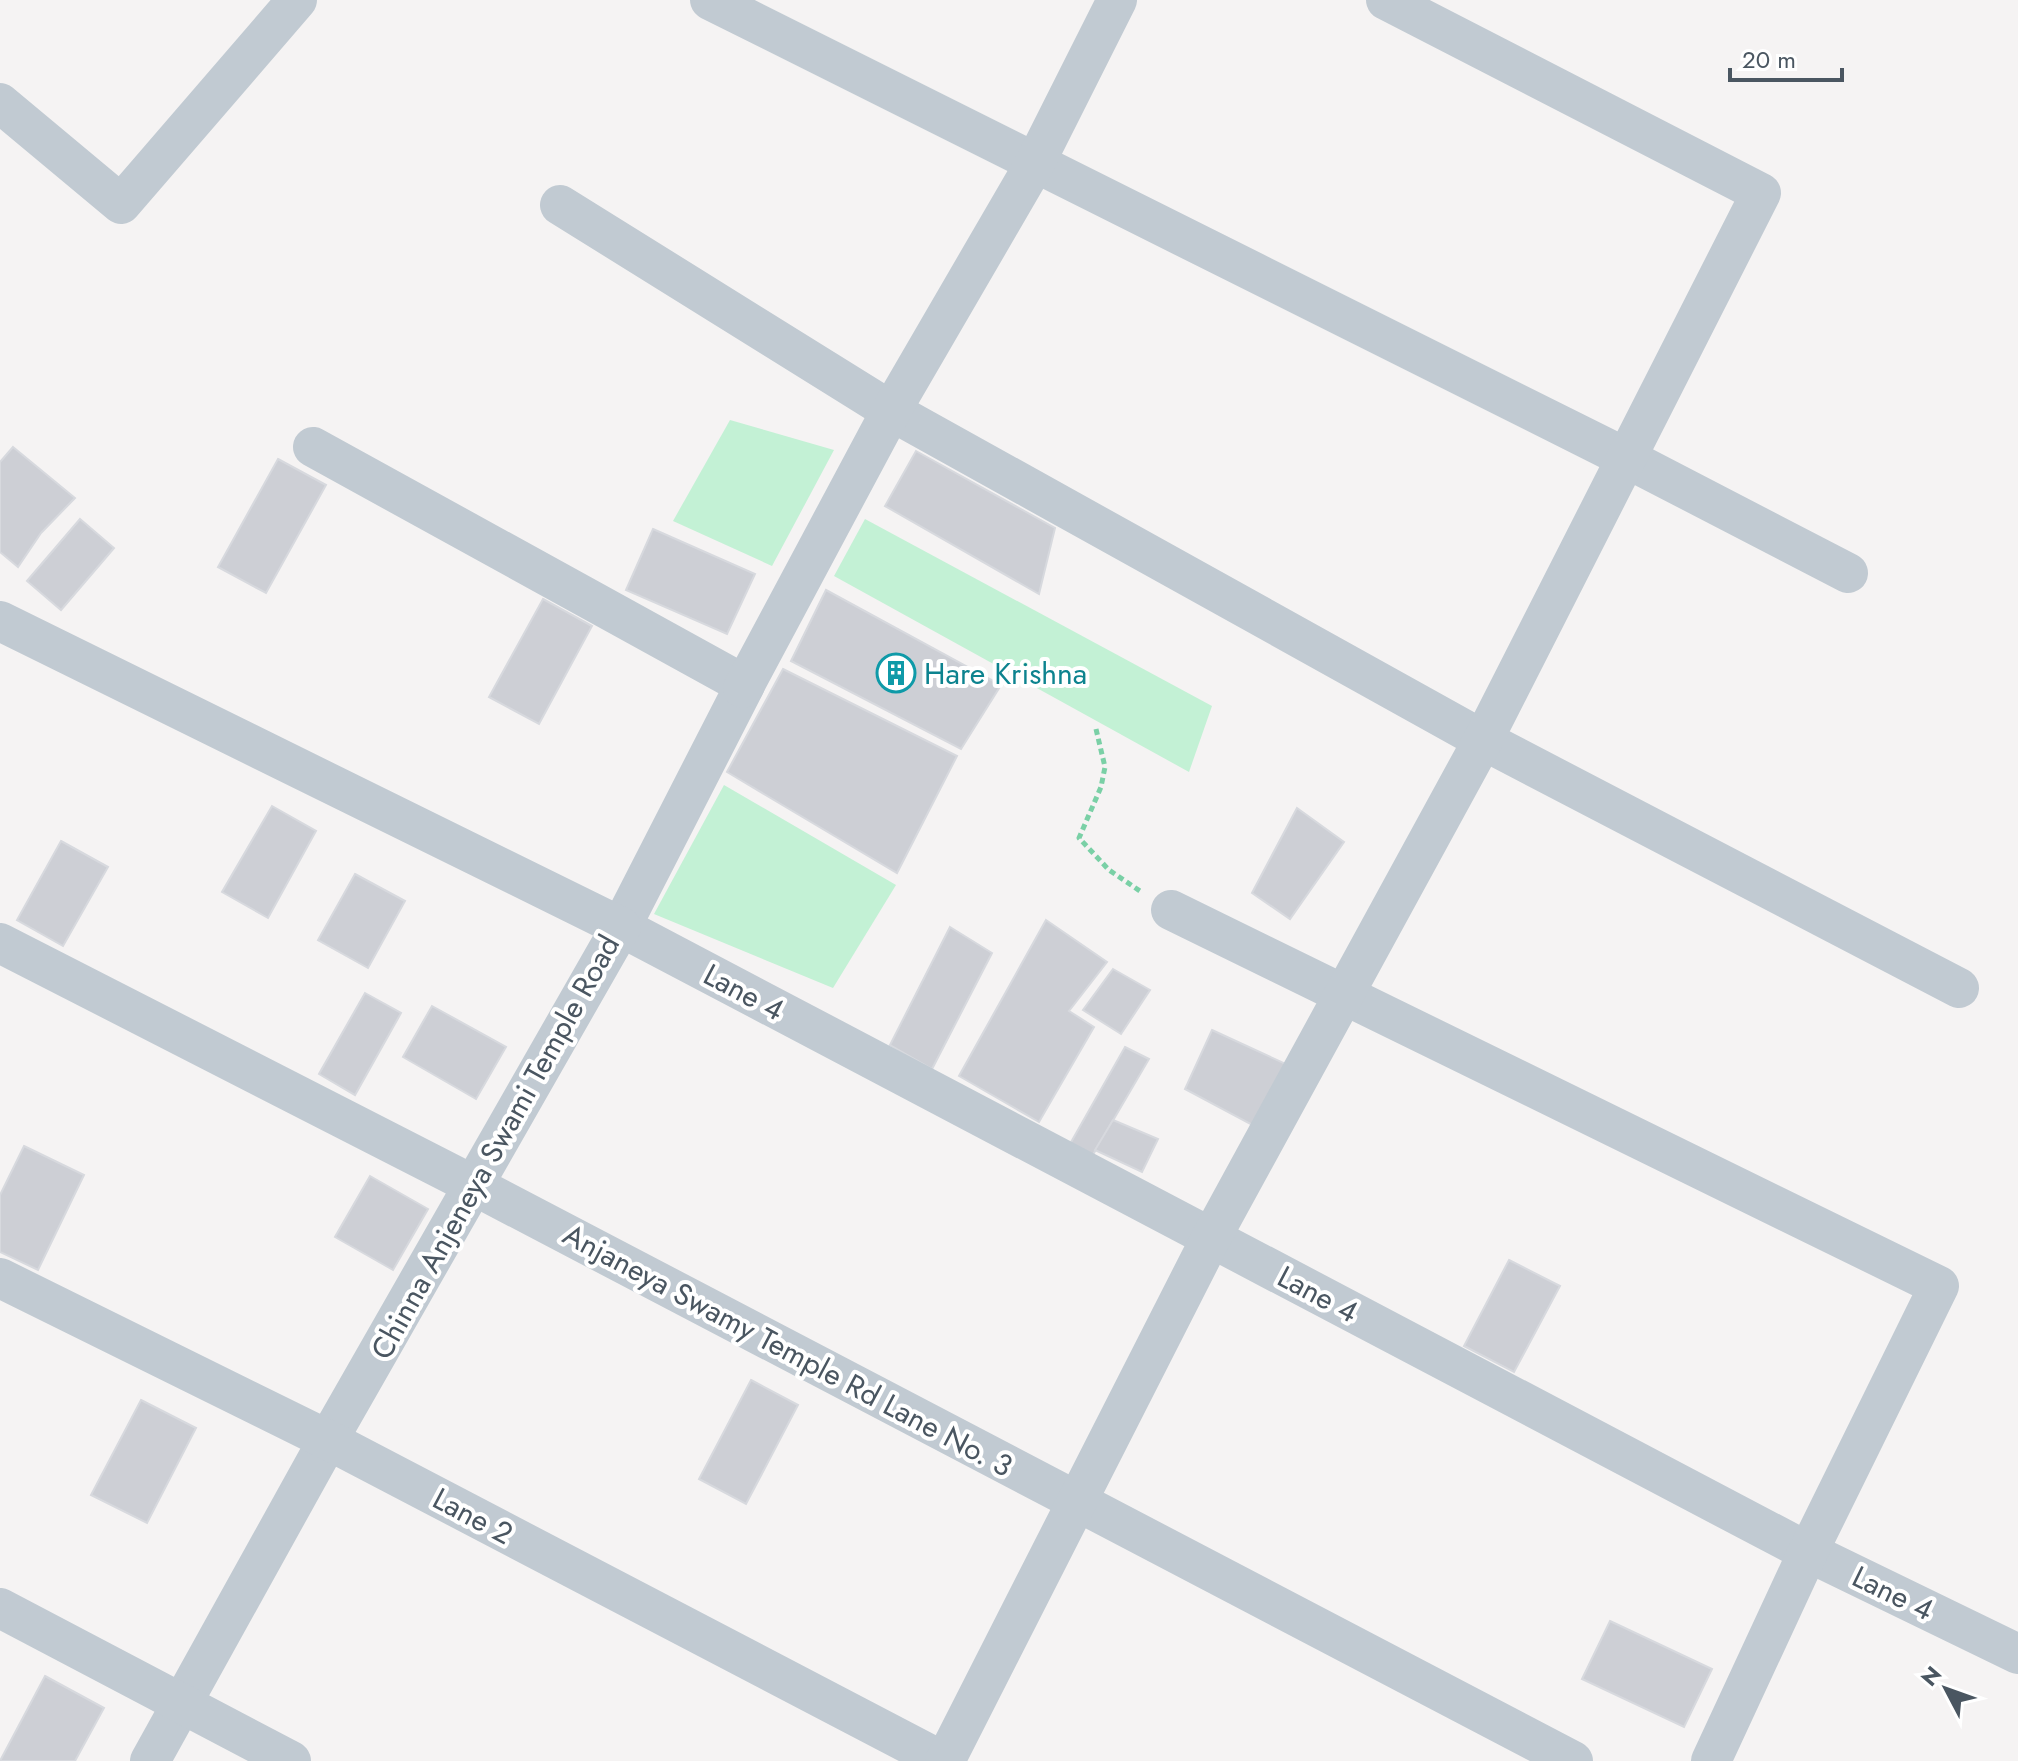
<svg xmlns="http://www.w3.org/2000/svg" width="2018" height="1761" viewBox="0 0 2018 1761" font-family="Jost,sans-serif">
<rect width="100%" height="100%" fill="#f5f3f3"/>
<g fill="#c3f1d5">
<path d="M730,420L834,450L772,566L673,521Z"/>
<path d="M865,519L1212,706L1189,772L834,576Z"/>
<path d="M724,785L896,885L833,988L654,914Z"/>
</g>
<g fill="#cdcfd5" stroke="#d7d9de" stroke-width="2">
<path d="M13,447L75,498L41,533L18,567L0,552V462Z"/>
<path d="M916,451L1055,528L1039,594L885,506Z"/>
<path d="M278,459L326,485L266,593L218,567Z"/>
<path d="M80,519L114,548L61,610L27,581Z"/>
<path d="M653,529L755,574L727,634L626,590Z"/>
<path d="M826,590L1001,685L961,749L791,661Z"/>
<path d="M543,599L592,626L539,724L489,697Z"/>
<path d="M783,669L957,756L897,873L727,772Z"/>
<path d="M272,806L316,831L268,918L222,892Z"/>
<path d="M1297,808L1344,842L1290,919L1252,893Z"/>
<path d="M61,841L108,867L63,946L17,920Z"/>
<path d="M355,874L405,901L368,968L318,940Z"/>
<path d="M1046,920L1107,962L1069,1011L1094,1027L1039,1122L959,1076Z"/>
<path d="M950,927L992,953L932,1069L890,1045Z"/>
<path d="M1113,969L1150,990L1121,1034L1083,1010Z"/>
<path d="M365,993L401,1013L355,1095L319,1074Z"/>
<path d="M432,1006L506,1047L476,1099L403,1057Z"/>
<path d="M1212,1030L1290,1066L1256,1127L1185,1089Z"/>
<path d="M1125,1047L1149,1059L1091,1158L1070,1144Z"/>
<path d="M1113,1120L1158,1139L1142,1172L1095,1150Z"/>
<path d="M24,1146L84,1175L38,1270L0,1252V1195Z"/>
<path d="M370,1176L428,1209L393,1270L335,1237Z"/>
<path d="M1509,1260L1560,1286L1514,1372L1464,1346Z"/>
<path d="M751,1380L798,1405L746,1504L699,1479Z"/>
<path d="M141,1400L196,1428L147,1523L91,1495Z"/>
<path d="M1610,1621L1712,1669L1684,1727L1582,1679Z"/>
<path d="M45,1676L104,1708L75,1761H0Z"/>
</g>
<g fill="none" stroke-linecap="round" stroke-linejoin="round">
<path stroke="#7ad0a6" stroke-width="5" stroke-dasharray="6 4" stroke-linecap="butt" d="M1096,729L1105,767L1101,787L1079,838L1109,870L1140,891"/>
<g stroke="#c1cad2" stroke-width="40">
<path d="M710,0L1628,459L1848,573"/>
<path d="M0,103L121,204L297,0"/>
<path d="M560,205L891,411L1483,740L1959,988"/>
<path d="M313,447L745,685L621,927L1808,1552L2018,1654"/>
<path d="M0,621L621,927L328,1440L150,1761"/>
<path d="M743,688L891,411L1034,165L1117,0"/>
<path d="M1171,910L1939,1286L1808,1552L1711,1761"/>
<path d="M0,943L475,1186L1573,1761"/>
<path d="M0,1278L328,1440L942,1761"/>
<path d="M0,1608L291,1761"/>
<path d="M945,1761L1211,1238L1483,740L1761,193L1386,0"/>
</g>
</g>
<defs>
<g id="building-ring" transform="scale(2)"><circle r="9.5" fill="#fff" stroke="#0f9aa8" stroke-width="1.5"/><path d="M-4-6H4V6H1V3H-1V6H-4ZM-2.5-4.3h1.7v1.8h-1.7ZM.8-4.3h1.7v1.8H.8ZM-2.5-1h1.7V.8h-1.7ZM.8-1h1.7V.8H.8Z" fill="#0f9aa8"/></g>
</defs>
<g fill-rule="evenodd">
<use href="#building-ring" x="896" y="673"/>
</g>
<g text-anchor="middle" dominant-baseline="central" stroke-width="8" stroke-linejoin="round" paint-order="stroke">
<g font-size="30" fill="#0d838f" stroke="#fff" text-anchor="start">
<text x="924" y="673">Hare Krishna</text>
</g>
<g font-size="30" fill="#4a5661" stroke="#fff">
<text transform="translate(744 992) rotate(28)">Lane 4</text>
<text transform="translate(495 1147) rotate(-61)">Chinna Anjeneya Swami Temple Road</text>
<text transform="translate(1318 1294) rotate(28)">Lane 4</text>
<text transform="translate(788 1350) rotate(28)">Anjaneya Swamy Temple Rd Lane No. 3</text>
<text transform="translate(473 1516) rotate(28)">Lane 2</text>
<text transform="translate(1893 1593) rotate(26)">Lane 4</text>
</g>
</g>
<g transform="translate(1946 1689) rotate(311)" stroke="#ffffff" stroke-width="6" paint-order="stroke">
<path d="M0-6L14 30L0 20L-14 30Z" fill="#4a5661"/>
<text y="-12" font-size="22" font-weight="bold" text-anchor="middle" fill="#4a5661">N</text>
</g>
<path d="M1730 68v12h112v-12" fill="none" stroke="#4a5661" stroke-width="4"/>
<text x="1742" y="68" font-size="24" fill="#4a5661" stroke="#ffffff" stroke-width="6" paint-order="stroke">20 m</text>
</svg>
